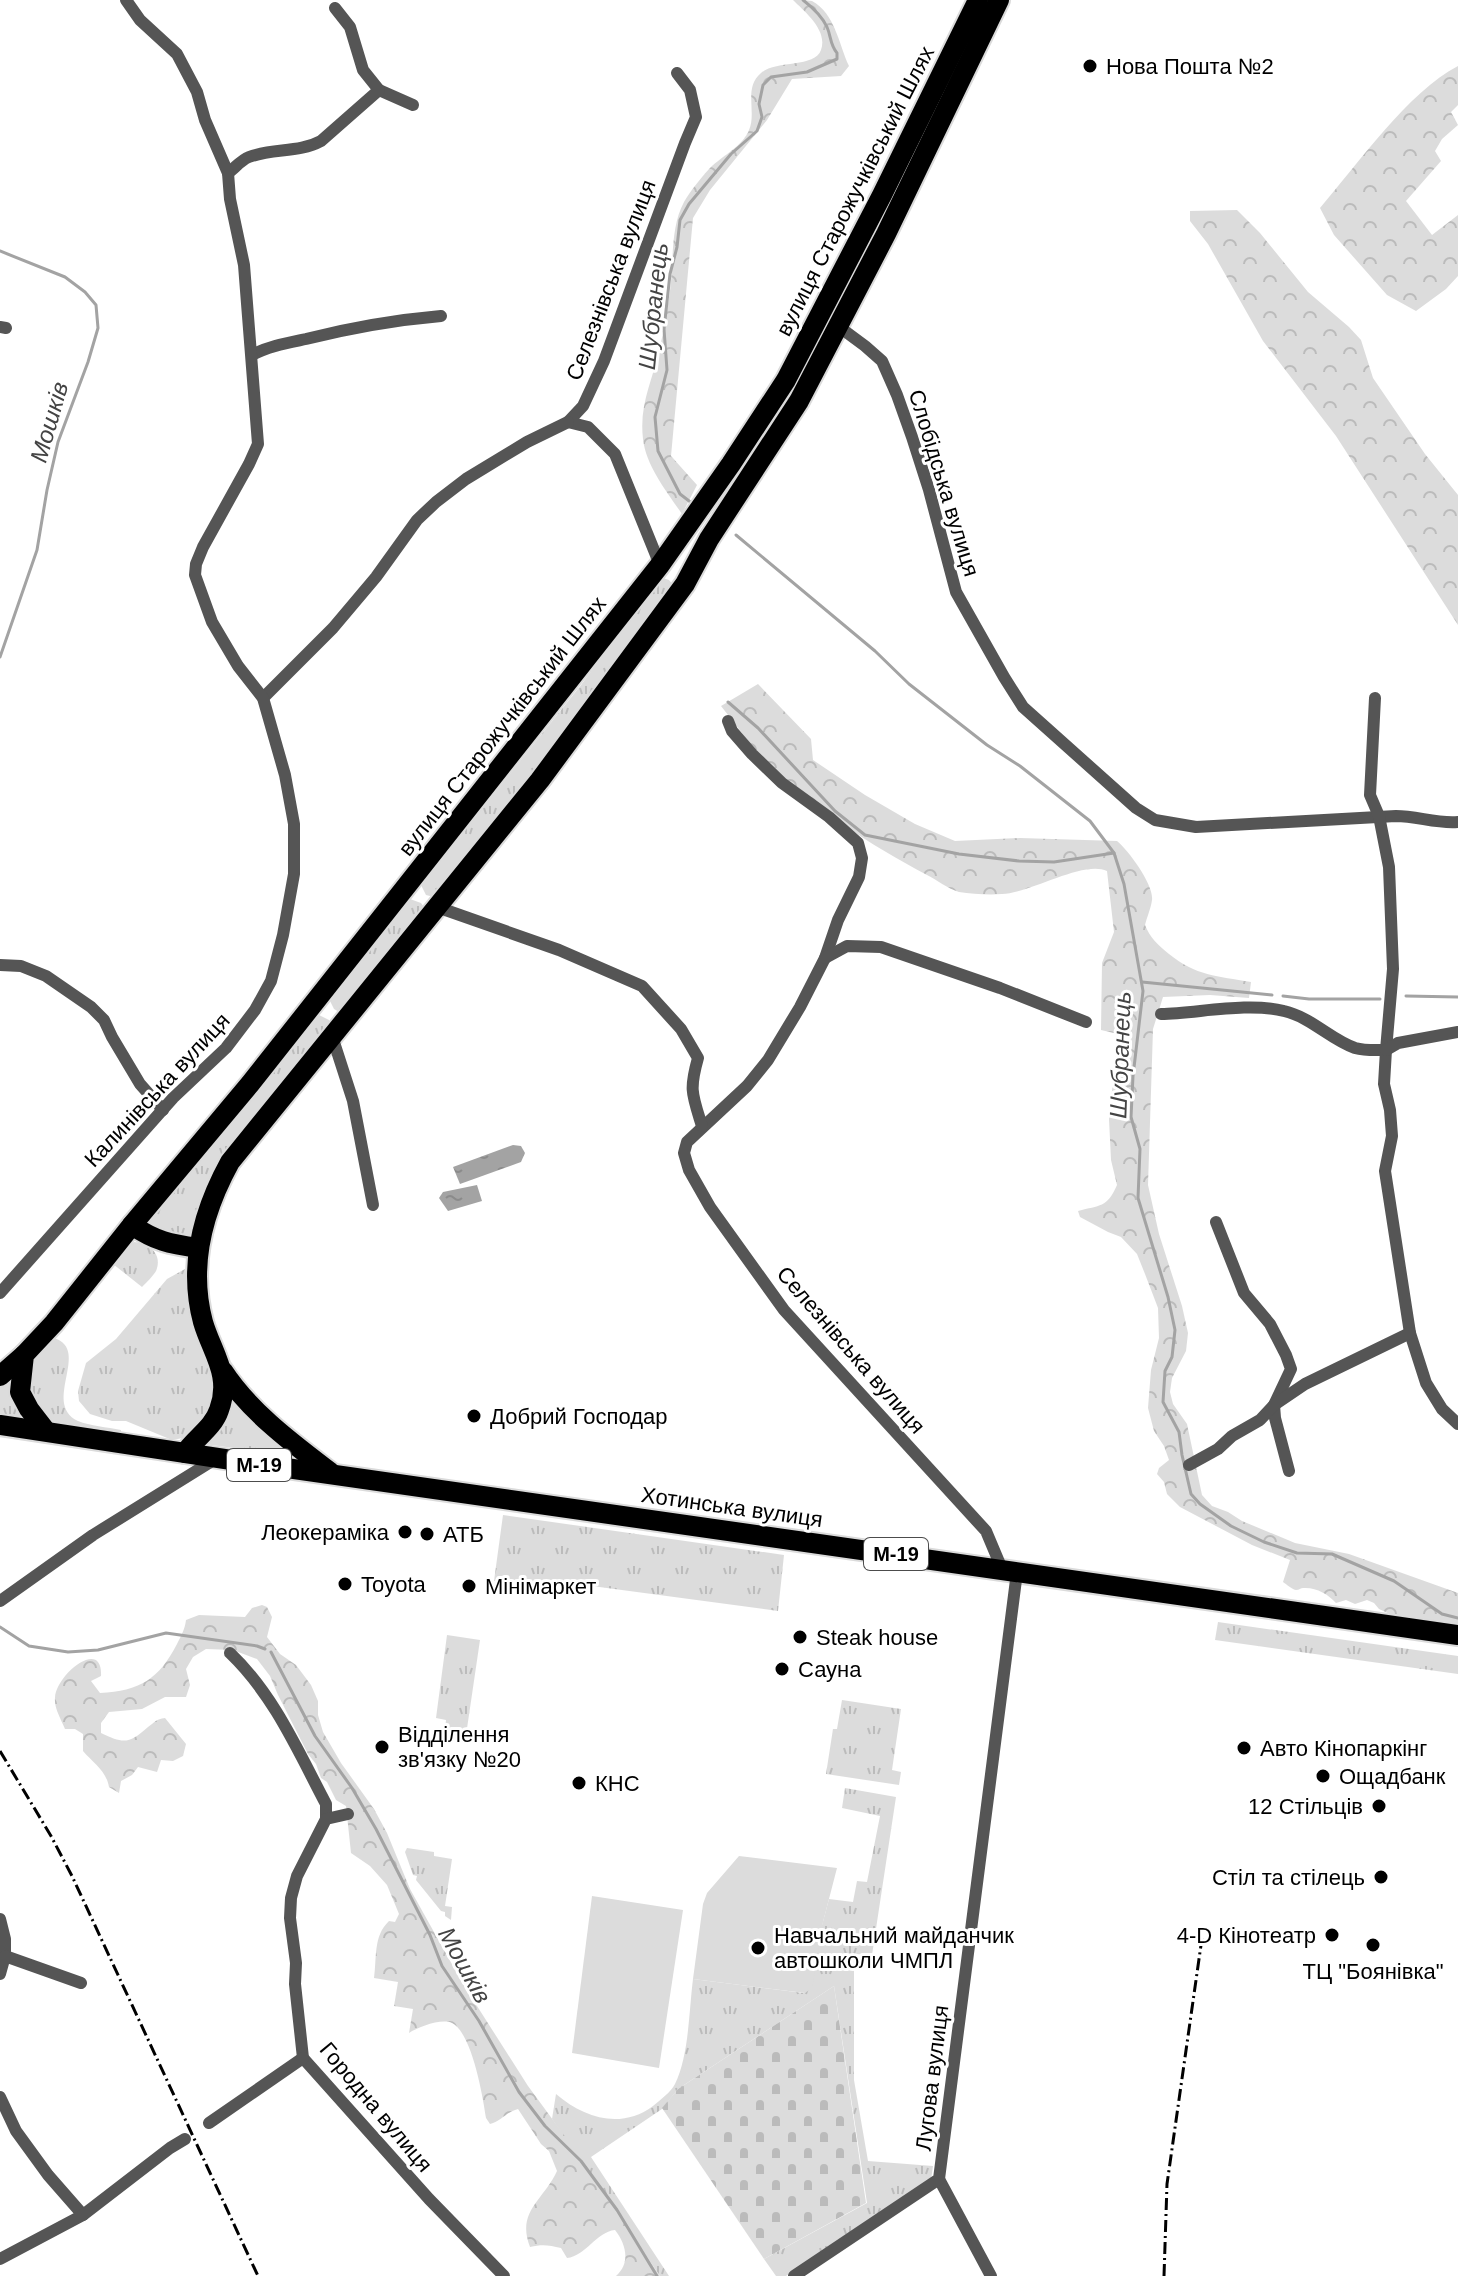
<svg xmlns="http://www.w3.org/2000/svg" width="1458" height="2276" viewBox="0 0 1458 2276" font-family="Helvetica,sans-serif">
<defs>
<pattern id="grass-tufts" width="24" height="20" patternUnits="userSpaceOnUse" patternTransform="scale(2)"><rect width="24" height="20" fill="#dcdcdc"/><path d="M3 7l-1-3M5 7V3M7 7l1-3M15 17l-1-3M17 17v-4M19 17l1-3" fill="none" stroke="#bbb"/></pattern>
<pattern id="forest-crowns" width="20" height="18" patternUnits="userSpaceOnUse" patternTransform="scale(2)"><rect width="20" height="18" fill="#dcdcdc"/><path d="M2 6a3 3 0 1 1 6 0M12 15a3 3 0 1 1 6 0" fill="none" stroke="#bbb"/></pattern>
<pattern id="cemetery-stones" width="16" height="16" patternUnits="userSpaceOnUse" patternTransform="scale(2)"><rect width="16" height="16" fill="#dcdcdc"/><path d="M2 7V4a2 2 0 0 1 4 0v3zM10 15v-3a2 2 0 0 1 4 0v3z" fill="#bbb"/></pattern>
<pattern id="water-ripples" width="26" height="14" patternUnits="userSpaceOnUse" patternTransform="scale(2)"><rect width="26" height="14" fill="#a3a3a3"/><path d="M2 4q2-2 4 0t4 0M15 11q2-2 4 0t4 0" fill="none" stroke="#8b8b8b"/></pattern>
</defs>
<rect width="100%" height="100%" fill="#fff"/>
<g fill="url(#grass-tufts)">
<path d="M663,578L669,580L674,586L673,593L438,898L426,895L421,885L581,685L657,581Z"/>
<path d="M410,899L421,903L424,907L339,1012L334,1009L329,999Z"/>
<path d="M317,1014L329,1020L331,1030L269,1105L193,1238L181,1239L146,1224Z"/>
<path d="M134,1242C149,1243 163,1254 156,1271C153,1276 146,1283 142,1287L113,1264L126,1247Z"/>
<path d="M185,1269L188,1303L201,1346L213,1375L214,1392L211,1407L198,1427L183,1438L172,1440L126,1421H112L90,1414L79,1401L78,1391L86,1363L116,1339L167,1279Z"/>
<path d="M50,1337C95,1346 40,1403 78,1421C90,1426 107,1427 121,1430V1434L51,1423L32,1403L27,1381L29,1363Z"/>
<path d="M14,1373L30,1421L0,1416V1386Z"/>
<path d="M229,1390L293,1456L204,1444Z"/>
<path d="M503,1515L784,1555L778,1611L562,1582L561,1590L494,1581Z"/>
<path d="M1218,1622L1458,1656V1674L1215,1640Z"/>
<path d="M447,1635L480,1640L465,1742L444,1739L446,1720L436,1718Z"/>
<path d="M842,1700L901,1709L892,1770L901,1772L899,1785L826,1774L833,1729H837Z"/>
<path d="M845,1788L896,1797L872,1955L854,1954V2080L868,2161L933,2166L931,2180L786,2276H776L764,2259L867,2203L834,1986L678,2089L662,2109L591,2157L669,2276H660L552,2119L556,2094C584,2118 621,2130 653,2106C660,2100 671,2092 675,2084C689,2056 689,2010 693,1979L804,1993L829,1899L853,1902L857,1881L867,1882L880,1816L842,1808Z"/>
<path d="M407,1848L434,1852V1856L452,1859L445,1906L452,1907L451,1920L445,1916V1912L441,1911L416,1880L417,1876L413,1875L405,1852Z"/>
</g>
<g fill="url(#forest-crowns)">
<path d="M793,0C799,0 807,0 812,1C835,13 839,45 849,66L841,76L792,79L767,120L710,190L693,218L671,456L697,485L682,514C667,492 646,466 643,439C639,405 652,382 659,351C664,331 667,311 670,291C674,261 670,228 684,202C691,190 701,178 710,168C722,156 743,146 749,130C757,112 743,88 761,73C775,60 815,68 821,50C828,30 805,12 793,0Z"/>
<path d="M1458,66V105L1451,112L1458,125L1442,139L1435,151L1441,161L1406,201L1432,235L1458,215V276L1446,289L1416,311L1387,295L1334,235L1320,208C1357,165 1409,91 1458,66Z"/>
<path d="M1237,210L1260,233L1308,292L1349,327L1361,340L1373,378L1425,454L1458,495V625L1336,436L1263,341L1208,244L1190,221V211Z"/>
<path d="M758,684L811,739L813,760L865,795L915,824L955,841L1020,838L1117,841C1129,851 1154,885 1152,900C1151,908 1147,917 1145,925C1150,938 1158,945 1169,954C1196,976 1217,976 1251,982L1249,998L1210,995L1163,997L1153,1029L1148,1185L1159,1234L1182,1306L1188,1333L1186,1351L1172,1378L1170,1392L1173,1404L1187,1424L1202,1495L1212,1506L1228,1512L1242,1521L1295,1543L1349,1554L1458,1593V1627L1409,1623L1379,1609L1374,1603L1367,1600L1355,1604L1346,1600L1336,1603C1328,1594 1316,1587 1303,1588C1301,1588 1299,1590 1296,1590C1293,1590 1286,1584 1283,1582L1290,1560L1252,1545L1180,1507L1167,1494L1164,1482L1157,1474L1159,1468L1169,1460L1164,1446L1154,1431L1148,1408L1151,1370L1159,1338L1158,1308L1145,1274L1137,1254L1121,1237L1108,1232L1080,1217L1078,1211C1100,1205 1107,1208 1117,1185L1111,1160L1109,1119L1118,1034L1101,1030L1102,963L1114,932L1107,871C1083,860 1031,893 1002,894C989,895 972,894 959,892C948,889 937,880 927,875C867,843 806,804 759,754C746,739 734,722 721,706Z"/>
<path d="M262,1605L267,1607L272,1617L267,1637L280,1654L296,1665L311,1685L318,1701V1715L323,1732L341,1763L374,1809L387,1833L410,1889L463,1984L528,2086L564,2135L660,2276H616C631,2263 626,2244 615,2230C596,2232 586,2256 567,2258L561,2248C549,2245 542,2244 530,2247C516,2211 544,2200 557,2171L549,2151L541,2144L518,2109C506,2112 502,2121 490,2124L486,2118C483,2097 472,2033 452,2023C442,2018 418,2027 409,2033L413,2009L394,2006L398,1982L374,1978C377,1958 373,1936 389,1921L395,1922L399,1914L387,1885L370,1866L351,1853L346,1806L336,1800L327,1782L321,1778L316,1764L308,1754L278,1695L270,1676L257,1659L233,1650L206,1649L193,1657L186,1669L190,1685L186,1697H165L142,1709L109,1712L101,1723V1733C124,1744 129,1744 148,1727C155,1722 156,1719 165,1718L186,1744L183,1756L173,1761L161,1760L157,1772L138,1767L132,1775L121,1781L119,1793L109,1787C106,1770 93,1763 83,1751V1734L75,1729H65C61,1719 54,1708 55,1698C56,1674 103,1637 101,1676L91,1681L100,1693C140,1691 159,1679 177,1644C181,1636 185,1629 186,1620L199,1615L245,1617L252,1608Z"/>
</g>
<path fill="url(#cemetery-stones)" d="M834,1986L866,2203L764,2259L662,2108L678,2089Z"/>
<g fill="#dcdcdc">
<path d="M739,1856L837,1868L823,1922L812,1988L805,1993L693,1979L703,1904L707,1893Z"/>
<path d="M592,1896L683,1910L659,2068L572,2053Z"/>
</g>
<g fill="url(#water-ripples)">
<path d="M513,1145L521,1146L525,1153L521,1162L460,1184L453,1167Z"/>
<path d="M477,1185L482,1201L448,1211L439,1198L443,1192Z"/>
</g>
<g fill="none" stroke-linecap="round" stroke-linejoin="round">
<g stroke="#a3a3a3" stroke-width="3">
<path d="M0,251L65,277L85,292L96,305L98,328L88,362L58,442L47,490L37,550L0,657"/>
<path d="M693,504L680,494L658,451L655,417L667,370L664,329L670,274L677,247L680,220L689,204L731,154L757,131L762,117L759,104L763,85L771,77L807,72L837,59V53C830,45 831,36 827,27C822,16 812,7 803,0"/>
<path d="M736,535L875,651L909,684L987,745L1020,766L1090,821L1114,853L1124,884L1143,991L1133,1076L1131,1117L1140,1149L1138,1198L1168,1297L1175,1330L1172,1357L1165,1371L1163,1402L1179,1432L1182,1455L1191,1494L1200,1504L1231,1526L1264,1542L1297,1553L1332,1554L1394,1581L1442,1614L1458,1618"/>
<path d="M728,702L758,728L835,811L865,835L959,854L1019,861L1054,862L1114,853"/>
<path d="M1142,982L1272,995"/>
<path d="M1283,996L1309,999H1380"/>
<path d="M1406,996L1458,997"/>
<path d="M0,1627L29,1646L68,1652L98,1650L166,1633L257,1646L265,1649"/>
<path d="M271,1652L315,1736L352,1788L376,1829L430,1935L442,1966L479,2021L519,2092L545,2126L581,2161L617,2210L657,2276"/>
</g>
<g stroke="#dbdbdb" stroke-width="24">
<g id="primary">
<path d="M132,1225C155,1241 170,1244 198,1248"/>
<path d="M46,1431L29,1409L20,1392L24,1355L54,1323L132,1225L250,1084L660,565L731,464L786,380L882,195L978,0"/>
<path d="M185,1453C195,1438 213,1428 219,1410C232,1375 212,1353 203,1322C188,1266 203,1211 230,1162L540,780L685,584L709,539L799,401L886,234L999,0"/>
</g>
</g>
<g stroke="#dbdbdb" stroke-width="24">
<g id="trunk">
<path d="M223,1371C250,1412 292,1443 330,1472"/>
<path d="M0,1376L24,1355"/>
<path d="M0,1425L251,1463L1458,1635"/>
</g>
</g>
<g stroke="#555" stroke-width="12">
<path d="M379,90L413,105"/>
<path d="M228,173C235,168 241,160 249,157C273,148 299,153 321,141L379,90L363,70L350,27L335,8"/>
<path d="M838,326L865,346L882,361L897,395L912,437L929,490L956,592L1004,677L1023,707L1136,808L1155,820L1196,827L1396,816C1417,816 1437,824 1458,822"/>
<path d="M0,327L6,328"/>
<path d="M252,355C269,346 287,343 306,339C350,328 395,320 441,316"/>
<path d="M660,565L615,454L588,427L568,422L583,406L604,361L685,143L696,117L690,90L677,73"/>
<path d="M263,698L333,628L376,577L417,520L436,502L466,479L527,442L568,422"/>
<path d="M1375,698L1370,795L1379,816L1389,867L1393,969L1386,1050"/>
<path d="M728,721L732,731L752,754L782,783L829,817L858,843L862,858L859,877L838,920L825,958L800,1007L768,1060L747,1086L687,1142L684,1153L689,1170L710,1207L784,1310L986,1531L1002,1569"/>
<path d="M437,907L559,950L642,986L681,1029L698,1058C689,1090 692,1094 702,1126"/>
<path d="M825,958L847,946L881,947L1000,988L1086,1022"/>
<path d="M0,965L21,966L46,976L91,1007L104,1020L112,1037L140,1084L163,1110"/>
<path d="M1161,1014C1199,1013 1248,1002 1284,1011C1311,1017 1331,1040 1355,1048C1366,1051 1376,1050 1386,1050L1384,1084L1390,1110L1392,1136L1385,1171L1410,1333L1426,1383L1442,1409L1458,1424"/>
<path d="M332,1036L353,1101L373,1205"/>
<path d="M1386,1050L1398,1043L1458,1032"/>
<path d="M1216,1222L1244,1293L1270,1324L1286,1355L1291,1369L1274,1405L1275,1418L1289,1471"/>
<path d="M0,1293L173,1098L226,1048L255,1010L271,981L283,935L294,874V824L285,775L263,698L238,666L212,622L195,575L196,564L203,547L249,464L258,444L244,265L230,199L228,173L205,120L197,92L177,54L140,20L126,0"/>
<path d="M1189,1465L1218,1449L1232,1436L1260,1420L1274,1405L1305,1384L1410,1333"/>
<path d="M0,1601L93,1535L217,1458"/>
<path d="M230,1653C274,1695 298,1751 326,1804V1819"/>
<path d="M348,1814L326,1819L297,1876L291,1898L290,1918L296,1963L295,1984L303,2058L429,2199L504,2276"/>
<path d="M0,1919L5,1939V1956L81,1983"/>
<path d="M0,1974L5,1956"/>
<path d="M0,2097L16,2131L48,2175L83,2215"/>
<path d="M209,2123L303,2058"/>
<path d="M939,2179L991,2276"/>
<path d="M0,2259L83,2215L170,2148L185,2139"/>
<path d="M794,2276L939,2179L1017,1572"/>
</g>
<use href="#primary" stroke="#000" stroke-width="20"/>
<use href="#trunk" stroke="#000" stroke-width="20"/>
<g stroke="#000" stroke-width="3" stroke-dasharray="12 4 2 4" stroke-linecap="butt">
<path d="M0,1751L51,1836L72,1876L258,2276"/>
<path d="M1164,2276L1167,2184L1202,1938"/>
</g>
</g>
<g fill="#000" stroke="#fff" stroke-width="3">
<circle cx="1090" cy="66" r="8"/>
<circle cx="474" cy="1416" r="8"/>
<circle cx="405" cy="1532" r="8"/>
<circle cx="427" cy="1534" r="8"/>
<circle cx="345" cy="1584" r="8"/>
<circle cx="469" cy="1586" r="8"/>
<circle cx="800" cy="1637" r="8"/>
<circle cx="782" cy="1669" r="8"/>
<circle cx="382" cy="1747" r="8"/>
<circle cx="1244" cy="1748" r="8"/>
<circle cx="1323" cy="1776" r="8"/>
<circle cx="579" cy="1783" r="8"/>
<circle cx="1379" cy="1806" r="8"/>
<circle cx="1381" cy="1877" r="8"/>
<circle cx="1332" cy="1935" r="8"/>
<circle cx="1373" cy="1945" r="8"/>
<circle cx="758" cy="1948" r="8"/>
</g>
<g text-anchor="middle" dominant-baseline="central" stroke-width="6" stroke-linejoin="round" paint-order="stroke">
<g fill="#fff" stroke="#4c4c4c" stroke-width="2">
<rect x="227" y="1449" width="64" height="32" rx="6"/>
<rect x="864" y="1538" width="64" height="32" rx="6"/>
</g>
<g font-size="20" font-weight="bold" fill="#000">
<text x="259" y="1465">М-19</text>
<text x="896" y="1554">М-19</text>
</g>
<g font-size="22" fill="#000" stroke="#fff" text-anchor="start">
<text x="1106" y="66">Нова Пошта №2</text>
<text x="490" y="1416">Добрий Господар</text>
<text x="389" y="1532" text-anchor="end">Леокераміка</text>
<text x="443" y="1534">АТБ</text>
<text x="361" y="1584">Toyota</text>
<text x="485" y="1586">Мінімаркет</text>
<text x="816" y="1637">Steak house</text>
<text x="798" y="1669">Сауна</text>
<text x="398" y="1734">Відділення<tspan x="398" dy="25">зв'язку №20</tspan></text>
<text x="1260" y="1748">Авто Кінопаркінг</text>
<text x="1339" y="1776">Ощадбанк</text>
<text x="595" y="1783">КНС</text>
<text x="1363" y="1806" text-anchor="end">12 Стільців</text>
<text x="1365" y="1877" text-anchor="end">Стіл та стілець</text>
<text x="774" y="1935">Навчальний майданчик<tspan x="774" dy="25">автошколи ЧМПЛ</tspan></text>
<text x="1316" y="1935" text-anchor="end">4-D Кінотеатр</text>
<text x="1373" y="1971" text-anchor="middle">ТЦ "Боянівка"</text>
</g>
<g font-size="22" fill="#000" stroke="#fff">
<text transform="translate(855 191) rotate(-63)">вулиця Старожучківський Шлях</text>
<text transform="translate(611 280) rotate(-69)">Селезнівська вулиця</text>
<text transform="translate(944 483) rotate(73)">Слобідська вулиця</text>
<text transform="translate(502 726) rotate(-52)">вулиця Старожучківський Шлях</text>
<text transform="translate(157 1090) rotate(-47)">Калинівська вулиця</text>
<text transform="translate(851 1350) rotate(49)">Селезнівська вулиця</text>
<text transform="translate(732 1507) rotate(8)">Хотинська вулиця</text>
<text transform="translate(932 2078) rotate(-83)">Лугова вулиця</text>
<text transform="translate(376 2107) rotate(50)">Городна вулиця</text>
</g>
<g font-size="24" font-style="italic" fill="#444" stroke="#fff">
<text transform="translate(653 306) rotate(-84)">Шубранець</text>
<text transform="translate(49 422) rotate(-74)">Мошків</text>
<text transform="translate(1120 1055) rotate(-88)">Шубранець</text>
<text transform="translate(465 1965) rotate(61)">Мошків</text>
</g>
</g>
</svg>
